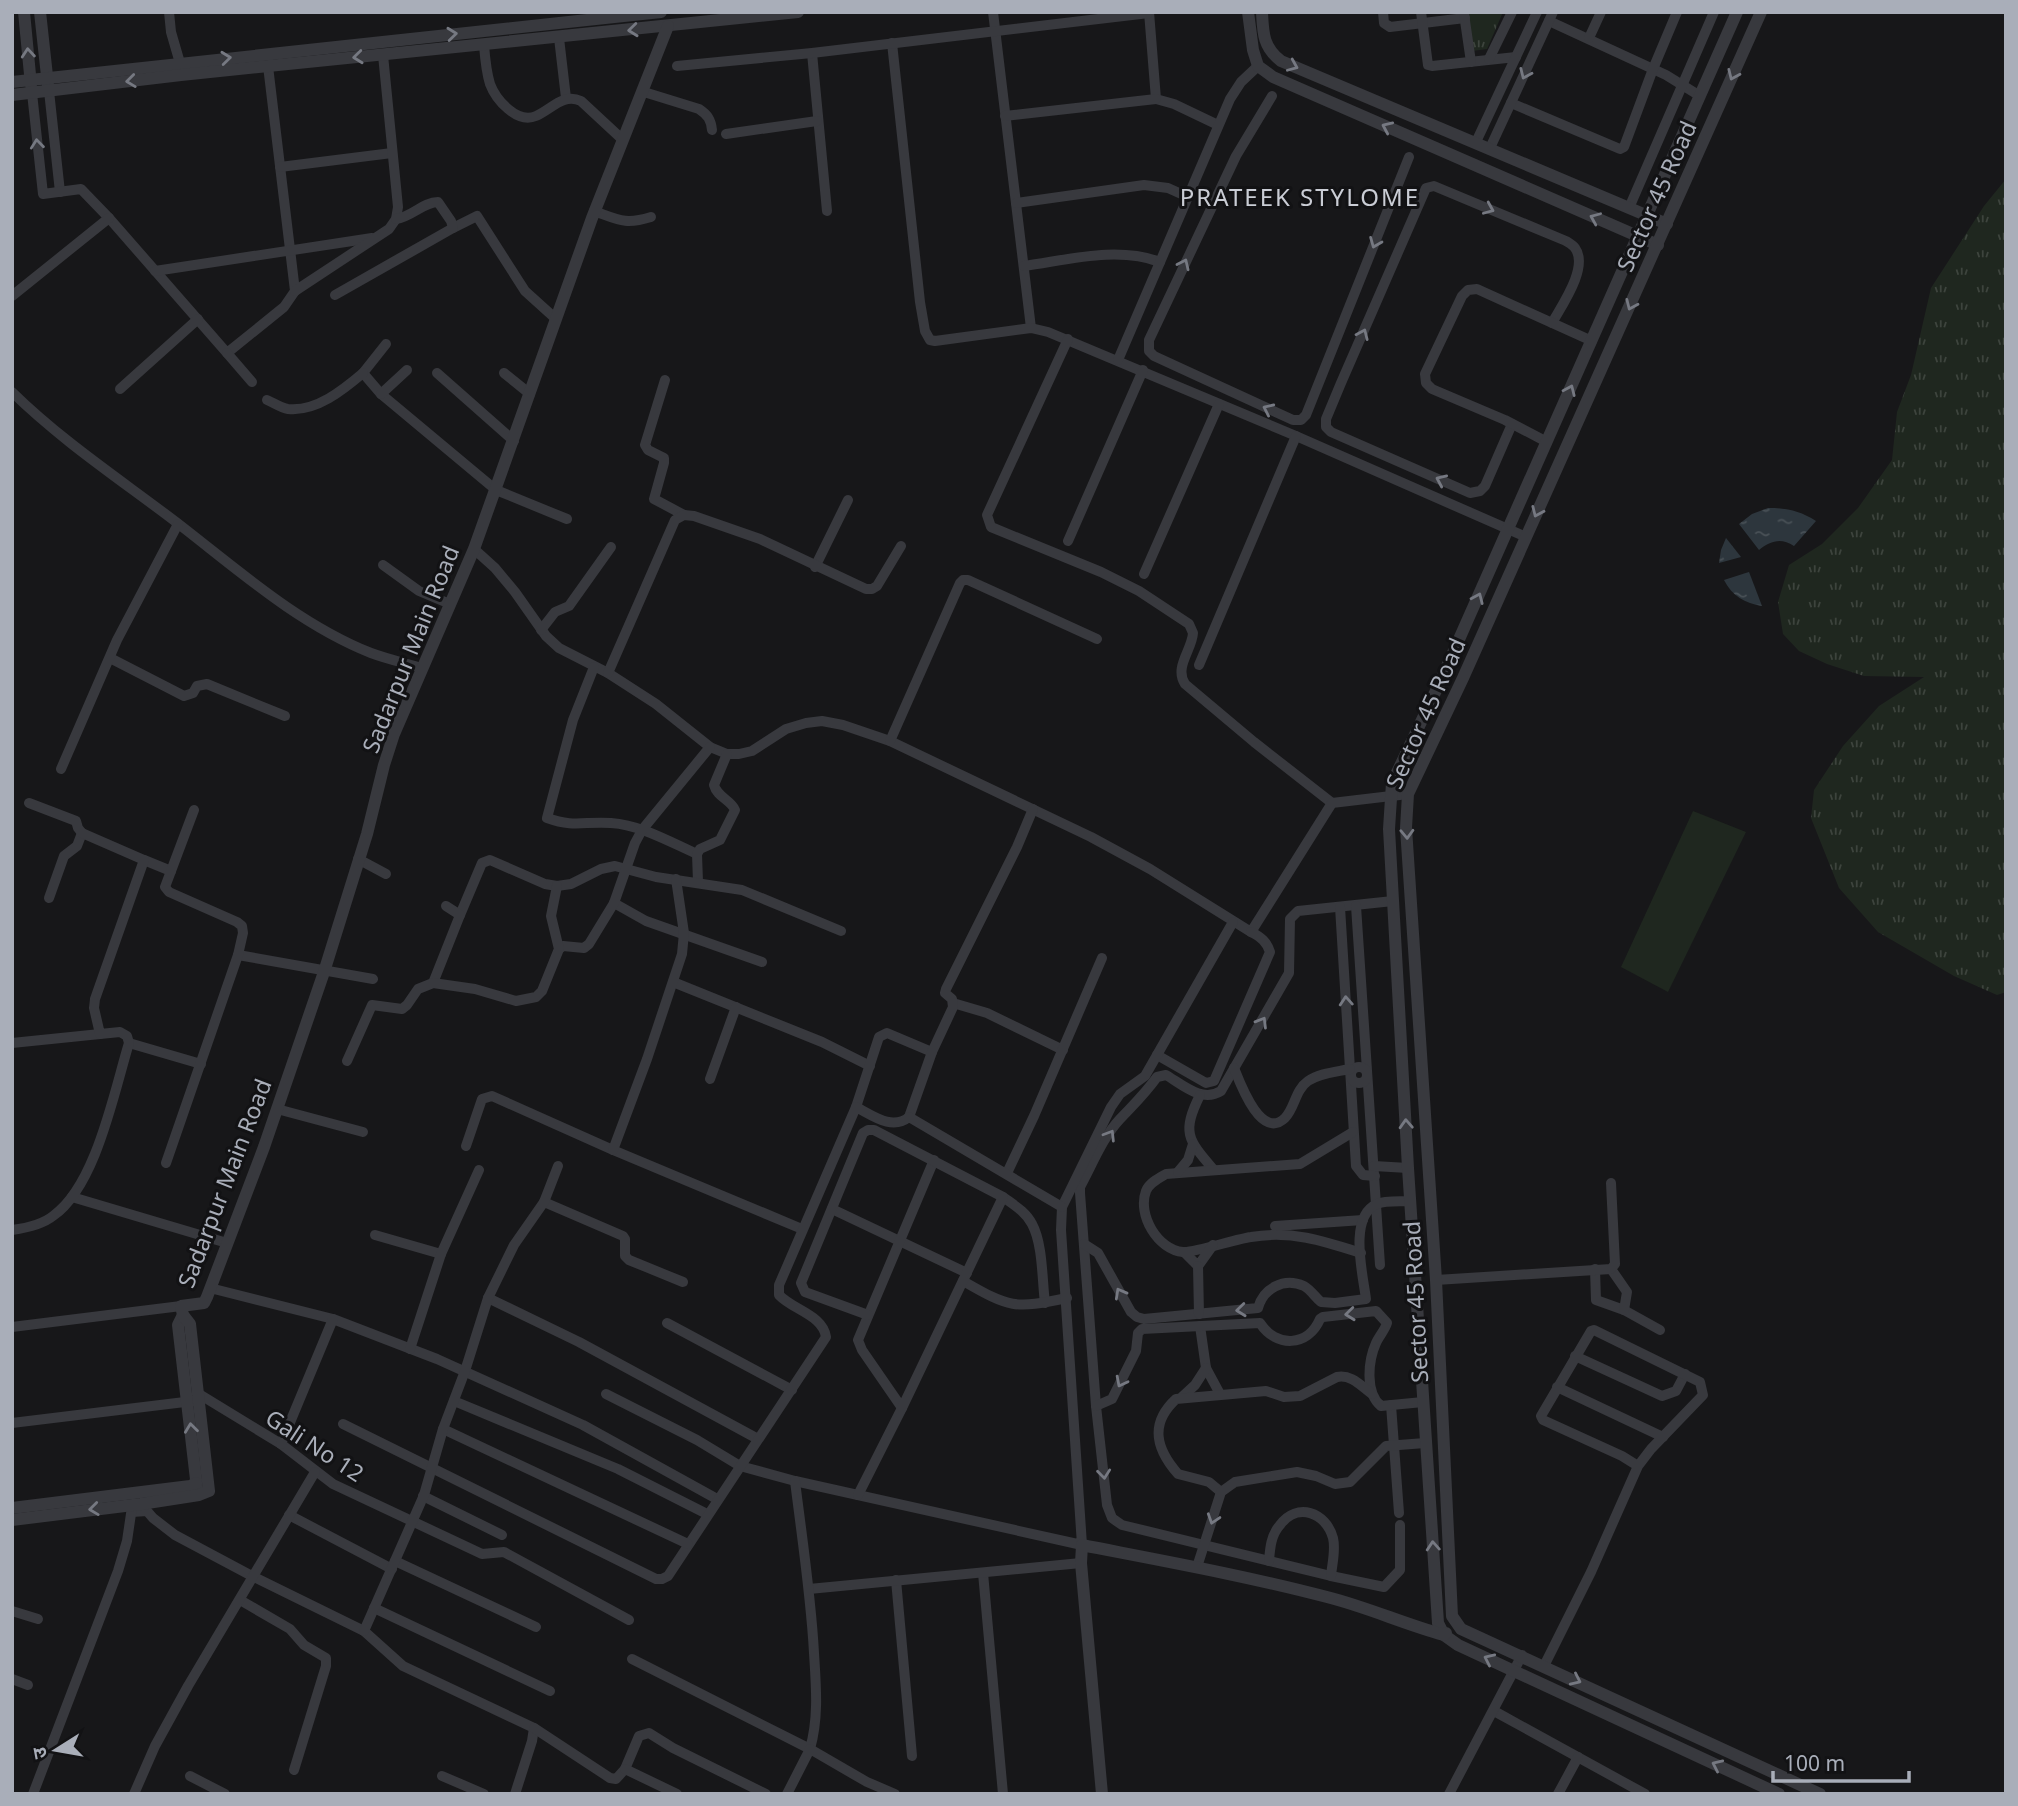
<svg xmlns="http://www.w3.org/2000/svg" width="2018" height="1806" viewBox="0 0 2018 1806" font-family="'Noto Sans','Noto Sans Devanagari',sans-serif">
<defs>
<pattern id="grass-tufts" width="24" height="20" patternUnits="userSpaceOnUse" patternTransform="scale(1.75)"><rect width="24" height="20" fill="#1f271f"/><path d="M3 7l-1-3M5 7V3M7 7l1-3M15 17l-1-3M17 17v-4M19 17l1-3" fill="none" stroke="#3d443d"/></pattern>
<pattern id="water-ripples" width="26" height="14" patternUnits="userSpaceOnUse" patternTransform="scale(1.75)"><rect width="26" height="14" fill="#2d363d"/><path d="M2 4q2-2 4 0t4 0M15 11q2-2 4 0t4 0" fill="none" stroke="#495157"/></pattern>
</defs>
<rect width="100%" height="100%" fill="#171719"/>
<g fill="url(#grass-tufts)">
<path d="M1467,12H1503L1487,49L1472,51Z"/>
<path d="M2006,179V992L1997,995L1954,976L1878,932L1839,888L1811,818L1814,790L1843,746L1879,706L1924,677L1864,676L1827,664L1799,651L1783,634L1778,602L1789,565L1822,544L1858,508L1892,460L1897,412L1911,375L1931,288L1984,206Z"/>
</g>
<path fill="#1f271f" d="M1693,811L1746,832L1668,992L1621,967Z"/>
<g fill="url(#water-ripples)">
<path d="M1768,508C1787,508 1800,511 1816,521L1794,546C1781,537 1770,541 1759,550L1739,524L1752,514Z"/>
<path d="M1726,538L1741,557L1719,563L1721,550Z"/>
<path d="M1749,572L1762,606C1745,603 1732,596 1724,580Z"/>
</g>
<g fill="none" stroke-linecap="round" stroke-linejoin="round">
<g stroke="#38393e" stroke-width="10">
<path d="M169,12L171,32L180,63"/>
<path d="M993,12L1031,328"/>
<path d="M1149,12L1156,99L1174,104L1218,125"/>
<path d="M1383,12L1384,23L1390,27L1465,18"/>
<path d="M1421,12L1428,65L1432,66L1516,57"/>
<path d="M1464,14L1471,62"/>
<path d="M1549,21L1666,75L1700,96"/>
<path d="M559,38L566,98"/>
<path d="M1589,38L1601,12"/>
<path d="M892,43L920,302L925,331L930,340L935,341L1031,328L1048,332L1296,436L1526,537"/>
<path d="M484,45C485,58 486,71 490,84C496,100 517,124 536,116C552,109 563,93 581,101L623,140"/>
<path d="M812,53L827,211"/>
<path d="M1489,59L1512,12"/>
<path d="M677,66L812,53L1149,13"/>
<path d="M49,91L60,192"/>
<path d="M644,92L699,109C708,115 711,120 712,130"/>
<path d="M32,93L43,194L81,189L109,218L227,353L284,307L295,291L268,66"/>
<path d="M1272,96L1236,156L1149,340V351L1154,356L1293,420H1301L1306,415L1409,157"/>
<path d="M1511,103L1620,149L1624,147L1653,69L1677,12"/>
<path d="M1005,116L1156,99"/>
<path d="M726,134L817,121"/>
<path d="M1476,142L1537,12"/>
<path d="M1490,148L1553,12"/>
<path d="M280,167L392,153"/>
<path d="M1016,203L1144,185L1168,188L1188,197"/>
<path d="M1629,208L1714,12"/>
<path d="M594,211C619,220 625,225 651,217"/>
<path d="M453,228L477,216L525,291L556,319"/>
<path d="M1024,266C1068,260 1117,246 1160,262"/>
<path d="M155,271L372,238"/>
<path d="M295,291L389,229L396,219L398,207L383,55"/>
<path d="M335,295L453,228L451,221L438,202C423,202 412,217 396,219"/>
<path d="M12,296L109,218"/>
<path d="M1068,339L987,515L991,527L1101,572L1139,591L1189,624L1193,633C1192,650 1174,667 1185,684L1254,742L1332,803"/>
<path d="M386,344L363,373L381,394L496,490L567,519"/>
<path d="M227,353L252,382"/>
<path d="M1118,360L1230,99L1241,82L1258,66"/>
<path d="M437,373L514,441"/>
<path d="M504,373L530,394"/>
<path d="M665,380L645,445L648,450L664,458V463L654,499L684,515"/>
<path d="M120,389L198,319"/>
<path d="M12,392C62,441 121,480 176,522C237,569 298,624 371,653C387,659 405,663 422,668"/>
<path d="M381,394L407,370"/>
<path d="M267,400C274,403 281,408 288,409C316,412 343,390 363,373"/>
<path d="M1512,424L1485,486L1480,491L1470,493L1331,432L1326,427V419L1341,383L1426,188L1434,186L1566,241C1569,243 1573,245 1575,248C1589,267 1562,305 1552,323"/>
<path d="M1547,442L1505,420L1432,389L1426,383L1425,374L1462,296L1468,290L1477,289L1592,341"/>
<path d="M1068,541L1143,370"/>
<path d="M474,549L495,568L515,592L546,636L559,648L608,673L656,704L710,747L727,754H739L752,751L786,729L806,723L822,721L843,725L890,741L1091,837L1150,869L1251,932L1332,803L1408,794"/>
<path d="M383,565L419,591L450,604"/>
<path d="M815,567L848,500"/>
<path d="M1144,574L1219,404"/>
<path d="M541,630L555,612L569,606L611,547"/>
<path d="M110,658L184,696L193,693L197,686L207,684L285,716"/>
<path d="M1199,665L1296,436"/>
<path d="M594,667L573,720L547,818C575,828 584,821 611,823C641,825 670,842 697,854"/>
<path d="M608,673L675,520L684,515L694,516L760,539L866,589H872L877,586L901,546"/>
<path d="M890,741L960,583L963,580H968L1097,639"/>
<path d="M61,769L117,640L178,524"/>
<path d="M358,859L386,874"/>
<path d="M144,860L171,871"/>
<path d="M698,882L697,854L700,849L720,840L735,810C731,800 717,797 714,785L727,754"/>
<path d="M49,898L64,856L77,846L82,833"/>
<path d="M1393,901L1298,911L1290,919L1289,973L1221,1091C1202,1103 1183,1085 1166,1075L1157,1077C1144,1095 1135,1103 1120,1119C1103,1137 1092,1165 1080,1187V1193L1096,1406L1107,1505L1112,1518L1122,1525L1331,1576L1384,1587L1400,1570V1525"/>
<path d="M614,903L646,921L762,962"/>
<path d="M1356,906L1380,1265"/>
<path d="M1340,907L1356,1166L1363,1175L1375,1176"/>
<path d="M460,915L482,863L490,860L545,884L557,886L571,884L601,869L615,866L656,877L742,890L841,931"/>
<path d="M559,949L563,946L584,948L589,944L614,903L635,843L642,830L710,747"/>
<path d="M238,955L373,979"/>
<path d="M673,982L822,1042L870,1066"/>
<path d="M433,983L460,915L446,906"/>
<path d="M953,1003L987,1013L1063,1050"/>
<path d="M12,1043L100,1034"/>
<path d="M129,1043L201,1064"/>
<path d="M1157,1055L1206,1083L1214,1081L1270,952C1267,942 1261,937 1251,932"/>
<path d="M347,1061L372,1005L402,1009L407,1005L418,989L433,983L475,989L516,1001L536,997L542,991L559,949L551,916L557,886"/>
<circle cx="1359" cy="1075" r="8"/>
<path d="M1234,1068C1240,1083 1261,1141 1285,1118C1295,1108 1295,1090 1308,1081C1320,1073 1336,1072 1350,1069"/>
<path d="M710,1079L736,1007"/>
<path d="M1200,1095C1182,1132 1187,1139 1213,1169"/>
<path d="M856,1107L879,1037L887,1033L932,1052"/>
<path d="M277,1109L363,1132"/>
<path d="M909,1117L932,1052L953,1007L952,999L945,993L946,989L1017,847L1033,809"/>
<path d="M1353,1132L1300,1164L1166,1174C1159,1178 1149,1183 1146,1191C1137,1215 1158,1250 1183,1252C1194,1253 1236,1239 1251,1237C1291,1230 1324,1241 1361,1253"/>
<path d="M466,1146L482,1099L492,1096L613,1150L802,1229"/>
<path d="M613,1150L647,1059L682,954L684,933L676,879"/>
<path d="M166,1163L238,955L243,933L242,926L237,922L169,892L165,887L194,810"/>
<path d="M1374,1166L1408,1168"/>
<path d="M1178,1172L1188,1160L1193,1144"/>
<path d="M1007,1173L1034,1116L1102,958"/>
<path d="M72,1197L227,1243"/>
<path d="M1003,1197C1014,1205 1026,1212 1032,1224C1043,1244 1042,1280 1045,1303"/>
<path d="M544,1202L623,1236L625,1239V1256L629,1260L683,1282"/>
<path d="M832,1209L967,1273"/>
<path d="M1275,1226L1363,1220"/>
<path d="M12,1230C26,1228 42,1225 53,1216C96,1186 114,1092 129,1043L127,1036L120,1032L100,1034L94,1008L95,999L144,860L82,833L78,828L76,821L29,803"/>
<path d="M375,1235L441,1254"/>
<path d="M1084,1244L1098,1253L1131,1312L1137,1317L1144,1319L1258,1308C1263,1289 1283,1277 1304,1286C1311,1290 1315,1297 1321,1302L1335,1303L1366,1299C1363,1275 1348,1216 1377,1204C1386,1200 1402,1202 1411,1201"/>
<path d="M1184,1252L1198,1266L1213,1245"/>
<path d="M1198,1266L1199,1314"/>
<path d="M1595,1269L1596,1300L1624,1310L1660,1330"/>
<path d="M1611,1269L1627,1292L1624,1310"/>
<path d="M1436,1280L1611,1269L1615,1264L1611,1183"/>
<path d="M963,1281C1010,1308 1014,1309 1067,1298"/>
<path d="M210,1288L333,1319L437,1359L583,1425L717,1499"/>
<path d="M488,1298L579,1342L758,1439"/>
<path d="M667,1323L792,1390"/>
<path d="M1200,1326L1206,1368L1220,1394"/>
<path d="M12,1327L181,1306"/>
<path d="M410,1349L441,1254L479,1170"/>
<path d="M1575,1356L1662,1396L1676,1391L1685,1374"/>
<path d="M1557,1387L1663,1437"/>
<path d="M199,1394L281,1444L333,1484L482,1554L504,1552L629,1620"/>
<path d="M606,1394L697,1440L740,1466L795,1481L1082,1545L1061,1230L1062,1207L1111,1107L1120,1094L1145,1076L1233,922"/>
<path d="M1182,1397L1195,1385L1206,1368"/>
<path d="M454,1401L618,1469L707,1514"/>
<path d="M1391,1405L1399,1513"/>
<path d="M1096,1406L1112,1399L1136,1351L1138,1333L1142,1329L1260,1323C1276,1348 1308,1347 1320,1319L1323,1317L1376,1311L1387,1323C1385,1330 1379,1336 1376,1343C1368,1361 1365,1393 1381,1406L1423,1402"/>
<path d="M902,1408L862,1350L858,1340L934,1160"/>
<path d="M12,1423L193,1401"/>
<path d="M343,1424L656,1579H662L668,1576L826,1337C823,1315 793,1310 779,1295V1285L856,1107C872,1115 892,1131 909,1117L1062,1207"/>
<path d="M443,1429L688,1544"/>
<path d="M281,1444L333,1319"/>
<path d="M1221,1492L1209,1482L1178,1474C1156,1449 1149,1424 1176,1399L1266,1391L1284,1397L1300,1396L1337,1377C1351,1374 1361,1386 1372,1394"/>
<path d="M858,1495L902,1408L1003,1197L874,1130H868L863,1133L801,1283L805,1292L868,1315"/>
<path d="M423,1496L502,1535"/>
<path d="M132,1512L147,1511L153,1518L175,1535L254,1577L364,1631L403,1666L534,1728L532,1741L515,1794"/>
<path d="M289,1515L392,1569"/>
<path d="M395,1561L536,1627"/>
<path d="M1269,1561C1270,1548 1271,1535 1280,1525C1297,1502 1326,1512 1333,1538C1336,1550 1332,1564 1331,1576"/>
<path d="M1197,1567L1221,1492L1235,1482L1297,1472L1316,1476L1335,1484L1350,1482L1386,1446L1425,1443"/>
<path d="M983,1573L1003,1794"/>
<path d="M896,1580L912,1756"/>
<path d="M809,1589L1081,1563"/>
<path d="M240,1600L290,1629L304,1645L326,1658V1666L294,1770"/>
<path d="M374,1608L550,1691"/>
<path d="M12,1611L38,1619"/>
<path d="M364,1631L424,1495L443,1429L465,1371L488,1298L514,1245L544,1202L558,1166"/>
<path d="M632,1659L810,1749C819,1717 816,1686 814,1653C811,1596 802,1538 795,1481"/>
<path d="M1544,1666L1591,1572L1638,1466L1651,1449L1703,1395L1700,1382L1594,1330L1591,1331L1541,1416L1543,1420L1622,1456L1638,1466"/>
<path d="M12,1679L28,1685"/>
<path d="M1494,1711L1645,1794"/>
<path d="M534,1728L610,1778L616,1779L625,1769L639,1736L649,1733L673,1748L766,1794"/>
<path d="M625,1769L677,1794"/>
<path d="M190,1776L225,1794"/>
<path d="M442,1776L484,1794"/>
<path d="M33,1794L118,1571L127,1541L132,1507"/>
<path d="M134,1794L155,1746L188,1686L315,1472"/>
<path d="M787,1794L810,1749L867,1782L895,1794"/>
<path d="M1449,1794L1522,1655"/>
<path d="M1558,1794L1578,1757"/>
</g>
<g stroke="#38393e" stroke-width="12">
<path d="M24,12L31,85"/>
<path d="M40,12L48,85"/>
<path d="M1248,12L1253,50L1258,66L1273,77L1658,245"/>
<path d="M1262,12C1263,33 1263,47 1281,61L1667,224"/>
<path d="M1737,12L1441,680L1392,783L1389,829L1408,1168L1438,1623L1444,1635L1458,1645L1779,1794"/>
<path d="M1761,12L1463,678L1408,794L1406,828L1436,1280L1452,1616L1461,1629L1820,1794"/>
<path d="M12,82L661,12"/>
<path d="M12,95L181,75L798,12"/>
<path d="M183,1315L178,1325L197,1488"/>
<path d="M12,1508L190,1486L196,1483"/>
<path d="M12,1520L141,1504L199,1495L209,1491L190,1324L183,1315L181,1306L204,1303L207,1297L264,1147L324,972L367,834L384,765L394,734L474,549L592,218L668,26"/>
<path d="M1102,1794L1081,1563L1082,1545C1164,1561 1247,1576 1327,1597C1367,1607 1404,1624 1444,1635L1446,1633"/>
</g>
</g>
<defs><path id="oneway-chevron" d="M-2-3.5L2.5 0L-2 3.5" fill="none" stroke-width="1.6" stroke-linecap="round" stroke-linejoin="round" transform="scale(1.75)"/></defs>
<g stroke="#767982">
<use href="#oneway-chevron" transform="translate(633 30) rotate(174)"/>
<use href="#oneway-chevron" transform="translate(452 34) rotate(-6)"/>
<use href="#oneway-chevron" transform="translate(28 53) rotate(-95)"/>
<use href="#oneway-chevron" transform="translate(358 57) rotate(174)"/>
<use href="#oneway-chevron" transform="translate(226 58) rotate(-6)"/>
<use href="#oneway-chevron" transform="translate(1293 66) rotate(23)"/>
<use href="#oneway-chevron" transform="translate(1525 74) rotate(114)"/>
<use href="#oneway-chevron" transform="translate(1733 75) rotate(114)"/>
<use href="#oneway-chevron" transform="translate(131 81) rotate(173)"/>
<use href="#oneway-chevron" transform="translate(1387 127) rotate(-156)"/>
<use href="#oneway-chevron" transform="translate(37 144) rotate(-96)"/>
<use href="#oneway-chevron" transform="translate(1489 209) rotate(23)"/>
<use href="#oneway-chevron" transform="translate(1595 218) rotate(-157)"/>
<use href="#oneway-chevron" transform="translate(1375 243) rotate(112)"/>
<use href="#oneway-chevron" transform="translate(1184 264) rotate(-65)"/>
<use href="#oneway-chevron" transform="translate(1631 305) rotate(114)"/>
<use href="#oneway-chevron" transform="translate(1363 334) rotate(-66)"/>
<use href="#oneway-chevron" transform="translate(1570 390) rotate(-66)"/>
<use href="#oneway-chevron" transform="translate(1268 409) rotate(-155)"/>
<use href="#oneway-chevron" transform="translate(1441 480) rotate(-156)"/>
<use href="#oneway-chevron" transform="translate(1537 512) rotate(114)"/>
<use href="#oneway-chevron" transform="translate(1478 598) rotate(-66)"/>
<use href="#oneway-chevron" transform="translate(1407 834) rotate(88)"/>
<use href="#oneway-chevron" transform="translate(1346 1001) rotate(-94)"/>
<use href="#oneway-chevron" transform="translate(1262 1022) rotate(-59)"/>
<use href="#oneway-chevron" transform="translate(1406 1124) rotate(-93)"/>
<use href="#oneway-chevron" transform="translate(1110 1135) rotate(-58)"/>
<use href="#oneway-chevron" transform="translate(1120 1293) rotate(-119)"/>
<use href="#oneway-chevron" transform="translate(1241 1310) rotate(174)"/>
<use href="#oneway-chevron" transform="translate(1350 1314) rotate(174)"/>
<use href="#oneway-chevron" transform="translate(1121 1382) rotate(117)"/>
<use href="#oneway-chevron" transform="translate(191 1428) rotate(-97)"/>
<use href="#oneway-chevron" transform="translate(1104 1474) rotate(84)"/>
<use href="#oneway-chevron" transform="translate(94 1509) rotate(173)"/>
<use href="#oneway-chevron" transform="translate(1213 1519) rotate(108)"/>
<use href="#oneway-chevron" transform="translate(1433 1546) rotate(-94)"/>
<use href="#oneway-chevron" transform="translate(1489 1659) rotate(-155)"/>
<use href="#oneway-chevron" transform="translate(1576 1680) rotate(25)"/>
<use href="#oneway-chevron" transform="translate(1717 1765) rotate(-155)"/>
</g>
<g text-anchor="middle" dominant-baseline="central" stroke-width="6" stroke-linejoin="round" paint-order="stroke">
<g font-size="23" fill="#a9aeb9" stroke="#121214">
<text transform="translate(1656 196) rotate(-66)">Sector 45 Road</text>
<text transform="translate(410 649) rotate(-68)">Sadarpur Main Road</text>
<text transform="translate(1425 713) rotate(-66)">Sector 45 Road</text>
<text transform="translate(224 1183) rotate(-69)">Sadarpur Main Road</text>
<text transform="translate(1415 1302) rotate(-93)">Sector 45 Road</text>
<text transform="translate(315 1445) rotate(33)">Gali No 12</text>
</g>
<g font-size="24" letter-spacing="2" fill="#cacdd5" stroke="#121214">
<text x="1300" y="196">PRATEEK STYLOME</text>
</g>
</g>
<rect width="2018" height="1806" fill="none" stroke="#a9aeb9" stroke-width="28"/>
<g transform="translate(56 1750) rotate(259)" stroke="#121214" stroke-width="5" paint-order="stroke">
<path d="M0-5L12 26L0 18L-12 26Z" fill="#a9aeb9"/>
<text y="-10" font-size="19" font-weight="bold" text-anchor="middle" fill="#a9aeb9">उ</text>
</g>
<path d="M1773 1771v10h136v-10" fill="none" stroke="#a9aeb9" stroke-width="3.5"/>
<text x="1784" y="1771" font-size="21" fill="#a9aeb9" stroke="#121214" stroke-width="5" paint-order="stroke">100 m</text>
</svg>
